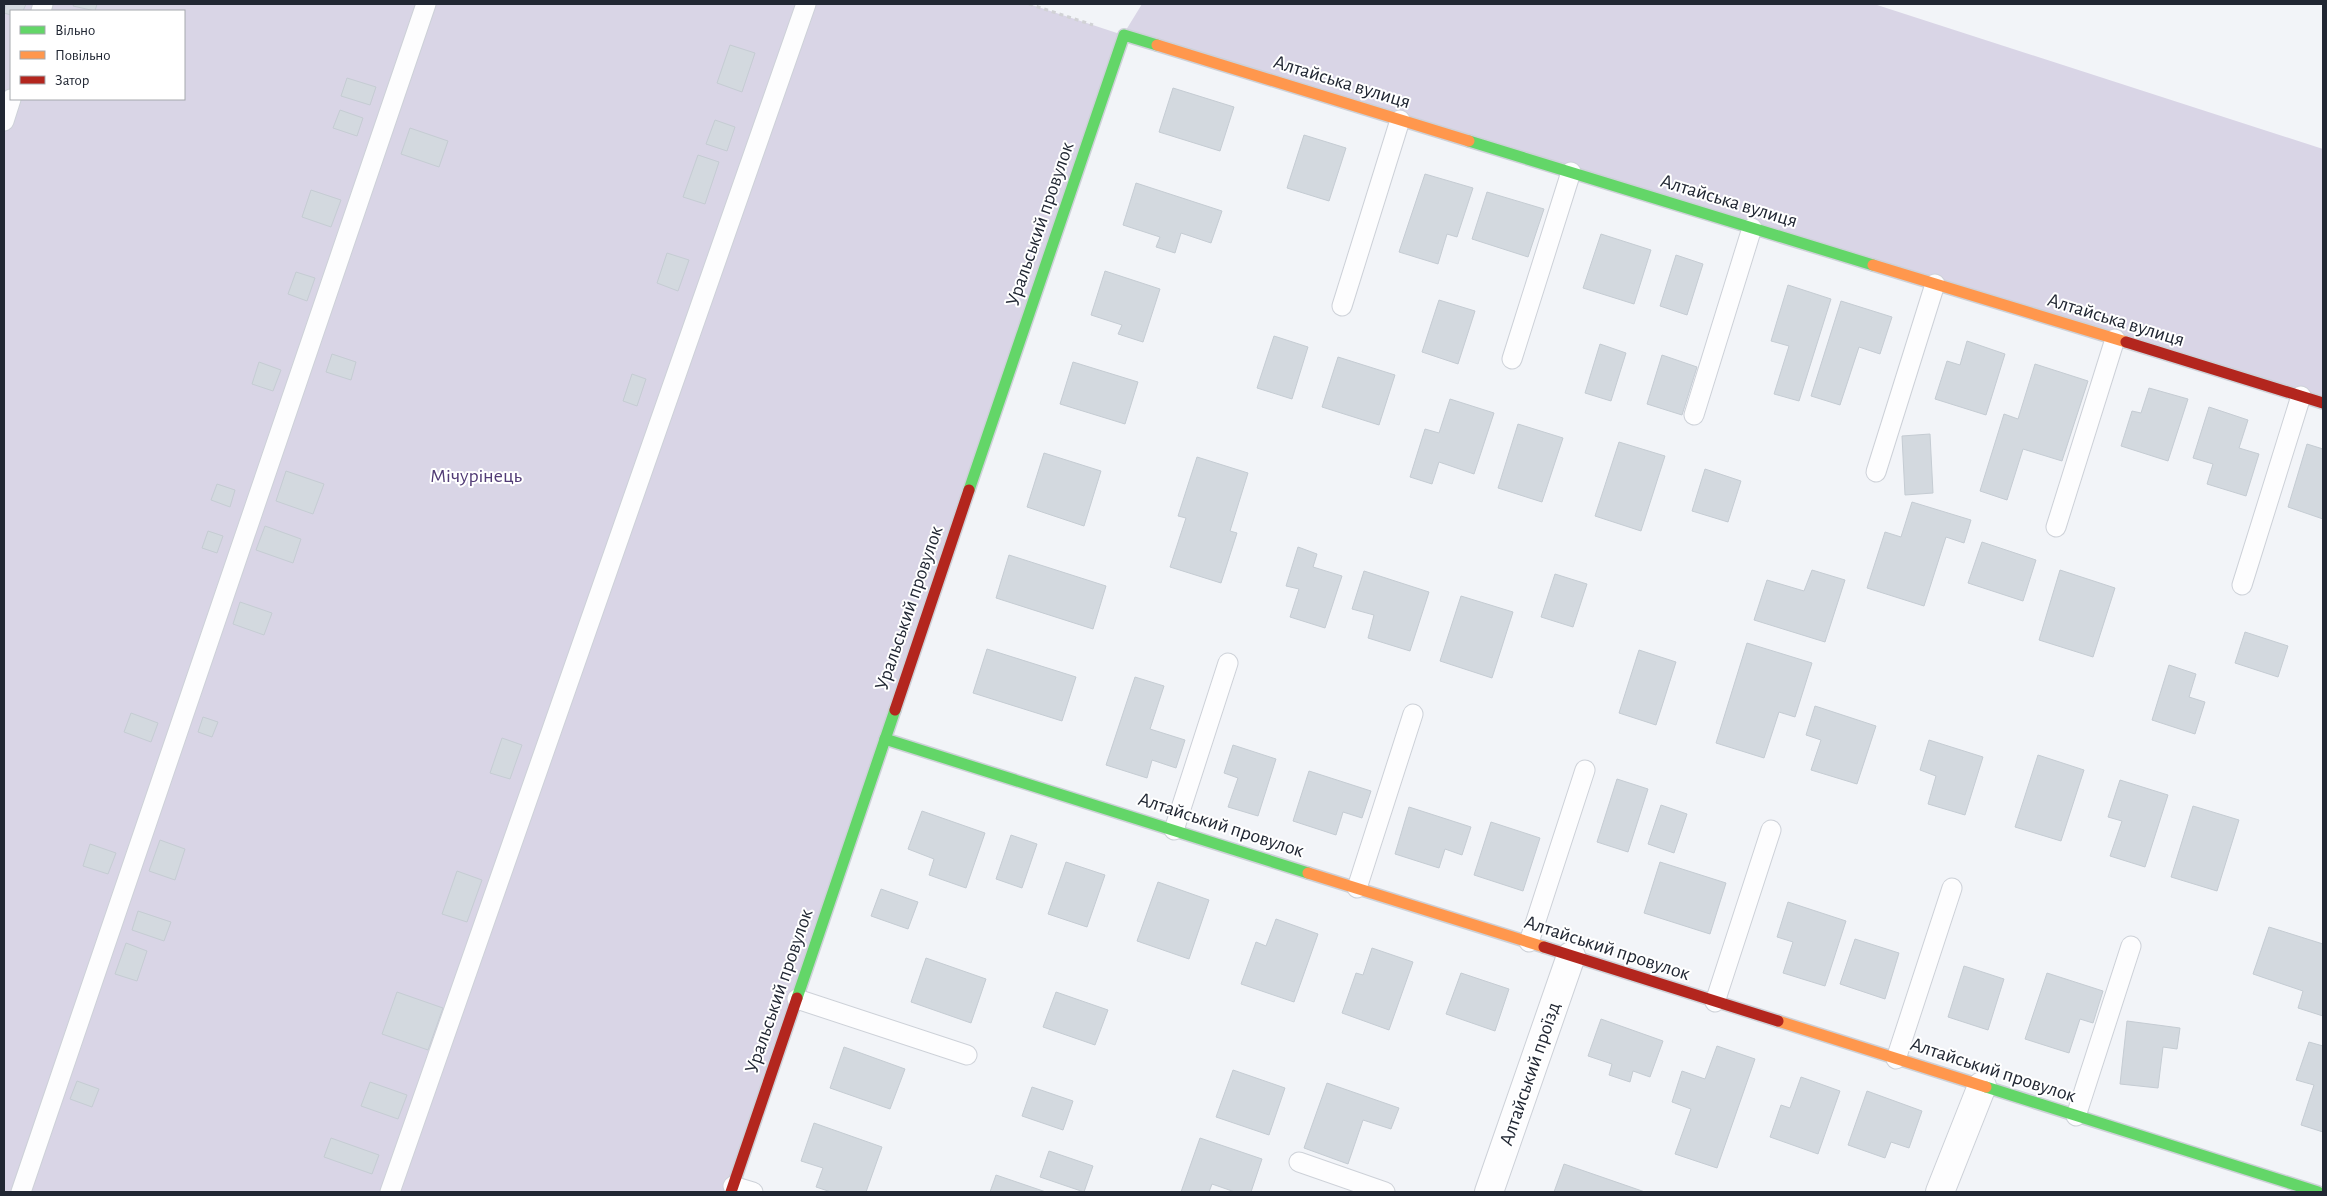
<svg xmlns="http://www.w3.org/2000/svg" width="2327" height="1196" viewBox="0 0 2327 1196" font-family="'Alegreya Sans',sans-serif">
<rect width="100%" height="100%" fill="#f2f4f8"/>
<path fill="#d9d5e6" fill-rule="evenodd" d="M4,4H1029L1123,35L1142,4H1874L2323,149V403L1124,36L731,1192H4ZM11,11H184V99H11Z"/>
<g fill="#d3d9df" stroke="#c5ccd3">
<path d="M6,4H26L23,11H11V15L4,13Z"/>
<path d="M74,4H97L95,11L73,6Z"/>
<path d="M730,45L755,53L742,92L717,83Z"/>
<path d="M347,78L376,87L370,105L341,96Z"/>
<path d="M1173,88L1234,107L1220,151L1159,132Z"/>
<path d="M340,110L363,118L357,136L333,128Z"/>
<path d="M715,120L735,127L727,151L706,144Z"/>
<path d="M410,128L448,141L439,167L401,154Z"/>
<path d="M1304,135L1346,148L1329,201L1287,188Z"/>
<path d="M698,155L719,162L705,204L683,197Z"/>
<path d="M1425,174L1473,188L1457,237L1447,234L1438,264L1399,252Z"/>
<path d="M1136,183L1222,211L1211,243L1181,233L1175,253L1156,247L1160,237L1123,225Z"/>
<path d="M311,190L341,200L331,227L302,217Z"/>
<path d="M1487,192L1544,209L1528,257L1472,239Z"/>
<path d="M1601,234L1651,250L1634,304L1583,288Z"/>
<path d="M667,253L689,260L678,291L657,283Z"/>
<path d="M1676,255L1703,264L1687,315L1660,306Z"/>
<path d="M1105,271L1160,289L1143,342L1118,334L1122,325L1091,315Z"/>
<path d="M296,272L315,278L307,301L288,294Z"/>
<path d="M1788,285L1831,299L1799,401L1774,394L1789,346L1771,341Z"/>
<path d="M1439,300L1475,311L1458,364L1422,352Z"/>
<path d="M1841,301L1892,317L1880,354L1859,347L1840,405L1811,396Z"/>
<path d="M1274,336L1308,347L1292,399L1257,388Z"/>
<path d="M1967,341L2005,354L1986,415L1935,399L1947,361L1960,365Z"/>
<path d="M1600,344L1626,353L1611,401L1585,393Z"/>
<path d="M332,354L356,362L351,380L326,372Z"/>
<path d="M1662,355L1697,367L1682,415L1647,404Z"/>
<path d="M1338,357L1395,375L1379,425L1322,407Z"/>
<path d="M259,362L281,370L273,391L252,384Z"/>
<path d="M1073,362L1138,382L1125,424L1060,404Z"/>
<path d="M2035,364L2088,381L2062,461L2023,449L2007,500L1980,491L2004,414L2018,419Z"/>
<path d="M632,374L646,379L637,406L623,401Z"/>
<path d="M2149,388L2188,399L2168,461L2121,446L2132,411L2141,413Z"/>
<path d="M1450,399L1494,413L1474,474L1439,462L1432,484L1410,477L1425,429L1439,433Z"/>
<path d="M2209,407L2248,420L2239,448L2259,454L2246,496L2207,484L2213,464L2193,458Z"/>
<path d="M1518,424L1563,438L1542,502L1498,488Z"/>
<path d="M1930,434L1933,493L1905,495L1902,436Z"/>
<path d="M1619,442L1665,456L1641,531L1595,516Z"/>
<path d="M2307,444L2323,449V519L2288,507Z"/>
<path d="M1044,453L1101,471L1084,526L1027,507Z"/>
<path d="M1197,457L1248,473L1230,531L1237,533L1221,583L1170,567L1186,518L1178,516Z"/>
<path d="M1705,469L1741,481L1728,522L1692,511Z"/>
<path d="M286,471L324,484L313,514L276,501Z"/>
<path d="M217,484L235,490L230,507L211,500Z"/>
<path d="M1912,502L1971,520L1964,543L1946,537L1924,606L1867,588L1885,532L1901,537Z"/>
<path d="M265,526L301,539L293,563L256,550Z"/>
<path d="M208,531L223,536L217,553L202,548Z"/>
<path d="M1982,542L2036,560L2023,601L1968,583Z"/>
<path d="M1298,547L1317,554L1313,567L1342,576L1325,628L1290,617L1299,589L1286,586Z"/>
<path d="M1009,555L1106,586L1093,629L996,598Z"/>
<path d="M1812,570L1845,580L1825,642L1754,620L1767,580L1804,591Z"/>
<path d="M2060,570L2115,588L2093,657L2039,640Z"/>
<path d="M1364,571L1429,592L1410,651L1368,638L1374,615L1352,609Z"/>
<path d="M1555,574L1587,584L1573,627L1541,617Z"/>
<path d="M1461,596L1513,612L1492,678L1440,661Z"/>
<path d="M240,602L272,613L264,635L233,624Z"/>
<path d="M2245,632L2288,646L2278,677L2235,663Z"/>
<path d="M1747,643L1812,663L1795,717L1779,712L1764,758L1716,743Z"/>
<path d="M987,649L1076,677L1062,721L973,693Z"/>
<path d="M1639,650L1676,662L1656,725L1619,713Z"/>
<path d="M2169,665L2196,674L2189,697L2205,702L2195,734L2152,720Z"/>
<path d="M1135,677L1164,686L1150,729L1185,740L1176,768L1152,760L1147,778L1106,765Z"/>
<path d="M1815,706L1876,726L1857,784L1811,770L1821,740L1806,735Z"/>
<path d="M131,713L158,723L151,742L124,732Z"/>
<path d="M203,717L218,722L212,737L198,732Z"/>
<path d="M502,738L522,745L510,779L490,773Z"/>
<path d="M1929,740L1983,757L1965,815L1928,804L1936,776L1920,770Z"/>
<path d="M1233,745L1276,759L1258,816L1228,807L1238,778L1224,773Z"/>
<path d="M2038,755L2084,770L2061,841L2015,827Z"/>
<path d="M1309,771L1371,791L1362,818L1343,812L1336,835L1293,821Z"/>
<path d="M1617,779L1648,789L1628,852L1597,842Z"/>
<path d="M2120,780L2168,795L2145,867L2110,856L2122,821L2108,817Z"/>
<path d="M1661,805L1687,814L1674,853L1648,844Z"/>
<path d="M2193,806L2239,820L2217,891L2171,877Z"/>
<path d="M1409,807L1471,827L1462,855L1445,849L1439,868L1395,854Z"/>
<path d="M922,811L985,833L966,888L929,875L934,859L908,849Z"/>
<path d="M1491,822L1540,838L1523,891L1474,875Z"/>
<path d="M1011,835L1037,844L1022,888L996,879Z"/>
<path d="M160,840L185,849L175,880L149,871Z"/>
<path d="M90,844L116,853L108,874L83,866Z"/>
<path d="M1066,862L1105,875L1087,927L1048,914Z"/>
<path d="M1660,862L1726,883L1710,934L1644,913Z"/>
<path d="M457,871L482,880L467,922L442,914Z"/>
<path d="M1158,882L1209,900L1189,959L1137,941Z"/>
<path d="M881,889L918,902L908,929L871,916Z"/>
<path d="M1788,902L1846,921L1825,986L1783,973L1793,942L1777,937Z"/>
<path d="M138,911L171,922L164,941L132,930Z"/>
<path d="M1276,919L1318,934L1294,1002L1241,984L1256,942L1266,946Z"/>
<path d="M2269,927L2323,944V1016L2298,1008L2303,991L2253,974Z"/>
<path d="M1855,939L1899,953L1885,999L1840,984Z"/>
<path d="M126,943L147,951L137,981L115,974Z"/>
<path d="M1372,948L1413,962L1389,1030L1342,1013L1356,973L1363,975Z"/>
<path d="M926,958L986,979L971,1023L911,1002Z"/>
<path d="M1964,966L2004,979L1988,1030L1948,1017Z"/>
<path d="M1461,973L1509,989L1495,1031L1446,1014Z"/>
<path d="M2047,973L2103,991L2093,1023L2080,1019L2069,1053L2025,1039Z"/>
<path d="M397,992L443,1008L428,1050L382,1034Z"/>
<path d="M1056,992L1108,1010L1095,1045L1043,1027Z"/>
<path d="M1601,1019L1663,1041L1650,1077L1633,1071L1630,1082L1609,1075L1612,1064L1588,1056Z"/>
<path d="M2127,1021L2180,1028L2177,1049L2163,1047L2158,1088L2120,1084Z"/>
<path d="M2309,1042L2323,1046V1132L2301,1125L2314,1085L2296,1080Z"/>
<path d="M1717,1046L1755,1059L1717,1168L1675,1154L1691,1109L1672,1102L1682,1071L1705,1079Z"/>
<path d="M844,1047L905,1069L890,1109L830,1088Z"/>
<path d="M1233,1070L1285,1088L1269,1135L1216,1117Z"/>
<path d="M1801,1077L1840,1091L1818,1154L1770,1137L1781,1105L1790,1108Z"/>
<path d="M77,1081L99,1089L92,1107L70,1099Z"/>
<path d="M370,1082L407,1095L398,1119L361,1106Z"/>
<path d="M1327,1083L1399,1108L1391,1129L1363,1120L1348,1164L1304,1148Z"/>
<path d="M1032,1087L1073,1101L1063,1130L1022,1116Z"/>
<path d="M1867,1091L1922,1111L1909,1148L1891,1142L1885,1158L1848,1145Z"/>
<path d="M814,1123L882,1147L866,1192H831L816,1187L823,1168L801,1161Z"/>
<path d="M331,1138L379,1155L372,1174L324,1157Z"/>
<path d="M1200,1138L1262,1159L1251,1192H1235L1212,1184L1209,1192H1181Z"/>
<path d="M1049,1151L1093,1166L1084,1192L1040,1177Z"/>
<path d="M1564,1164L1645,1192H1554Z"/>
<path d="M996,1175L1046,1192H990Z"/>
</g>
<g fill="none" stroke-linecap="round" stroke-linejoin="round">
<g stroke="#cdd1d8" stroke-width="21">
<g id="lane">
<path d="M41,11L43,4"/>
<path d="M4,121L11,99"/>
<path d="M1342,306L1400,120"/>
<path d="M1512,359L1571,172"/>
<path d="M1694,415L1752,228"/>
<path d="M1876,472L1935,284"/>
<path d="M2056,527L2115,339"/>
<path d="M2242,585L2301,396"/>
<path d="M1174,830L1228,663"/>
<path d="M1357,888L1413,714"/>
<path d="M1529,942L1585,770"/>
<path d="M797,999L967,1055"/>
<path d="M1715,1002L1771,830"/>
<path d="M1896,1059L1952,888"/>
<path d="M2076,1116L2131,946"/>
<path d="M1299,1162L1385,1192"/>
<path d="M733,1186L753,1192"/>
<path d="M21,1192L426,4"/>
<path d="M390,1192L806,4"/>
</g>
</g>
<g stroke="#cdd1d8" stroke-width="30">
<g id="street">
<path d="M1489,1192L1571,956"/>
<path d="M1940,1192L1982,1086"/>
</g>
</g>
<g stroke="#cdd1d8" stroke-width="14">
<g id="fast">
<path d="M1469,141L1873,265"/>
<path d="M969,490L1124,35L1157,45"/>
<path d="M885,739L1308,873"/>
<path d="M797,998L895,710"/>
<path d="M1986,1087L2318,1192"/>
</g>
</g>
<g stroke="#cdd1d8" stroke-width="14">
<g id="slow">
<path d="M1157,45L1469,141"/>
<path d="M1873,265L2126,342"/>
<path d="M1308,873L1544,947"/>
<path d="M1778,1021L1986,1087"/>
</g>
</g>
<g stroke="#cdd1d8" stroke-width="14">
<g id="jam">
<path d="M2126,342L2323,403"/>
<path d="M895,710L969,490"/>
<path d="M1544,947L1778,1021"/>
<path d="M731,1192L797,998"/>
</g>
</g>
<path stroke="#d1d2d5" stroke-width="3" stroke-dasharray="4 4" stroke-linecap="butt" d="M1029,4L1093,25"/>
<use href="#lane" stroke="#fdfdfe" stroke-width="19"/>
<use href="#street" stroke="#fdfdfe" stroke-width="28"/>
<use href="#fast" stroke="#63d668" stroke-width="11"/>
<use href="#slow" stroke="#ff974d" stroke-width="11"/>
<use href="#jam" stroke="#b3261e" stroke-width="11"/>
</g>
<g text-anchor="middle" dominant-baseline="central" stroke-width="4" stroke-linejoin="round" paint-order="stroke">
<g font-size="20" fill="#212733" stroke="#fff">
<text transform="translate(1342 82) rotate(17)">Алтайська вулиця</text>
<text transform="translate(1729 201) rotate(17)">Алтайська вулиця</text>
<text transform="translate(1040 224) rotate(-71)">Уральський провулок</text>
<text transform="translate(2116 320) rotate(17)">Алтайська вулиця</text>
<text transform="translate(909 608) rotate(-71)">Уральський провулок</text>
<text transform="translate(1221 825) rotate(18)">Алтайський провулок</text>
<text transform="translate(1607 948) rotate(18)">Алтайський провулок</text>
<text transform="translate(779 991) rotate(-71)">Уральський провулок</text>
<text transform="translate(1993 1070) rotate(18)">Алтайський провулок</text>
<text transform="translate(1530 1074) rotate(-71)">Алтайський проїзд</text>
</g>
<g font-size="20" fill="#513b75" stroke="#fff">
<text x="476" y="476">Мічурінець</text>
</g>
</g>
<rect width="2327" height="1196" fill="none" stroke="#212733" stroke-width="10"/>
<rect x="10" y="10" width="175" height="90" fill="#ffffff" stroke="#a6a9ad"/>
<rect x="20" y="26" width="25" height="8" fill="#63d668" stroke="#a6a9ad"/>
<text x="55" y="35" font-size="15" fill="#212733">Вільно</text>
<rect x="20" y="51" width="25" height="8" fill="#ff974d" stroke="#a6a9ad"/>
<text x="55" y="60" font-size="15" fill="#212733">Повільно</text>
<rect x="20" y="76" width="25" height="8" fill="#b3261e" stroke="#a6a9ad"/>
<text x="55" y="85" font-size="15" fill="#212733">Затор</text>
</svg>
